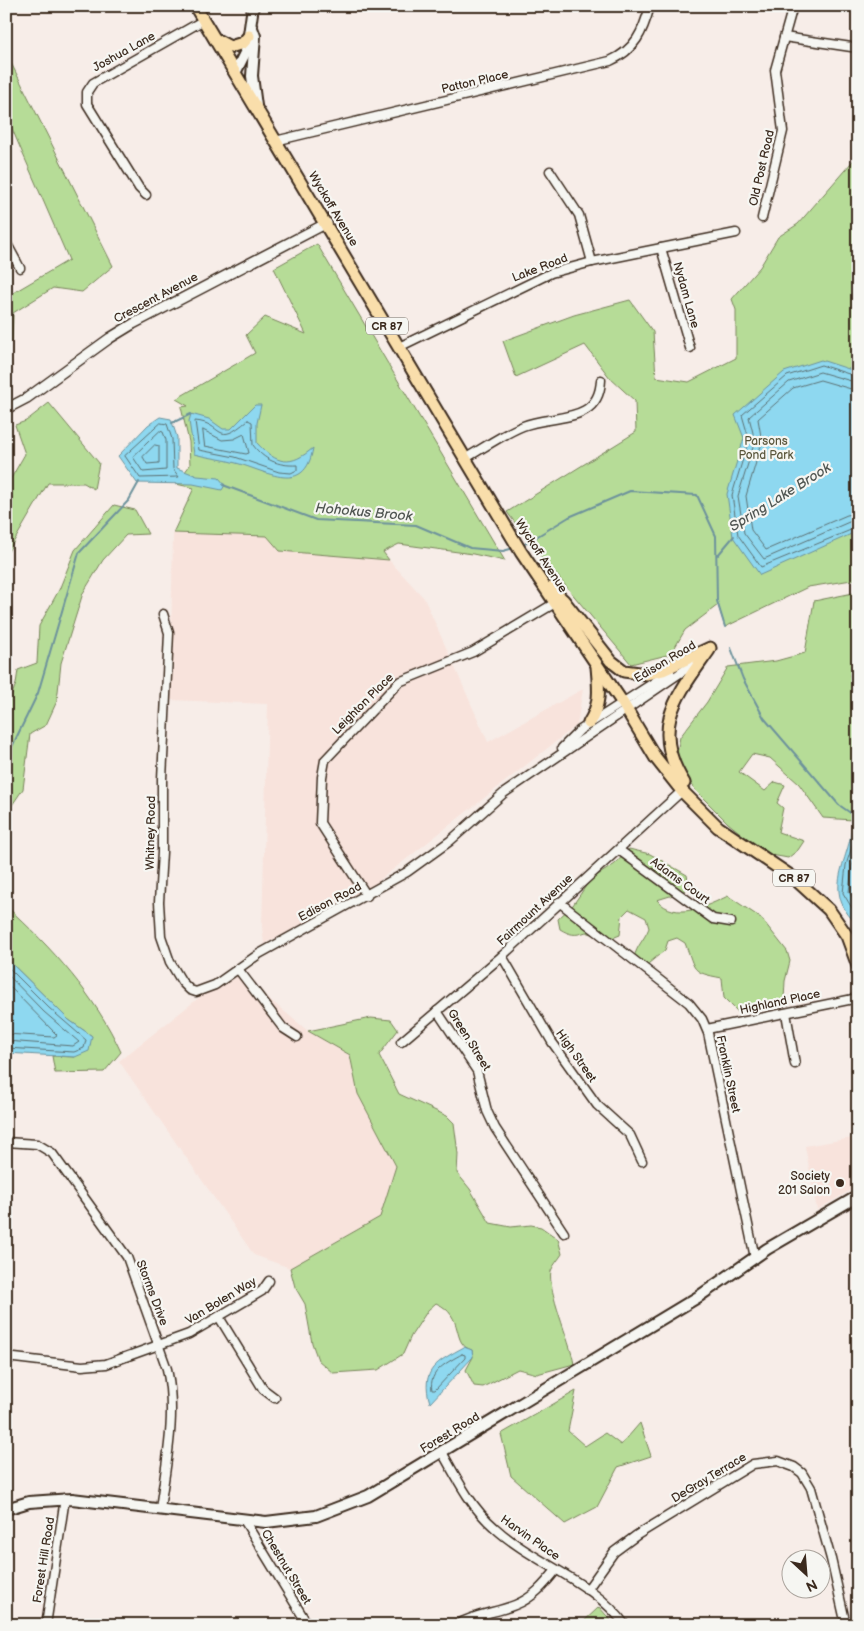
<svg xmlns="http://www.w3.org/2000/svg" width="864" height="1631" viewBox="0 0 864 1631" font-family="'Balsamiq Sans',sans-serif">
<rect width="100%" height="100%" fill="#f7ede8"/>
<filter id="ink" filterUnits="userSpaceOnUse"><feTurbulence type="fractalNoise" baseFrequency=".02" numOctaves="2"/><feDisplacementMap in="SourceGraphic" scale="10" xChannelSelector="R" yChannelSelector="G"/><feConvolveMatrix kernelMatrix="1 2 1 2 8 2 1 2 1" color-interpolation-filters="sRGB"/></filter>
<g filter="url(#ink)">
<g fill="#f8e3dc">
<path d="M173,533L267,536L280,551L389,560L424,598L488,742L583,689L577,725L381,879L374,888L264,944L262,927L268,704L170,700Z"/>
<path d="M234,970L308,1031L350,1055L358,1094L396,1166L381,1217L290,1268L254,1255L119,1061Z"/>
<path d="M858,1137V1186L817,1210L805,1146Z"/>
</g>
<g fill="#b6dc97" stroke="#78835a">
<path d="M6,53L113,266L82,292L53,288L13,313L12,342L6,341V297L69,260L6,115Z"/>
<path d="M858,155V579L808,587L725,627L718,605L685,630L671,654L631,664L534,548L507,512L636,432L635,401L610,378L585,345L516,377L503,341L574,315L630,300L653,332L656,377L689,382L736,358V310L732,299L760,267L778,237L798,224Z"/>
<path d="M317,244L505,561L473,554L399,544L383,552L389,560L280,551L267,536L173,533L194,488L176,484L190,465L189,442L181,407L188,406L176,399L255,353L246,335L265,317L306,334L274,268Z"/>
<path d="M49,403L99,463L94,489L84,483H48L6,555V487L25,454L15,425L26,421Z"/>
<path d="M114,505L135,510L148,534L126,535L103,560L83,593L61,663L57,701L46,725L30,734L23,789L6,814V709L16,684L18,670L37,663L39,626L59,590L75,550Z"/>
<path d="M858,592V652L850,675L856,700L858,755L852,766L858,767V806L850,812L853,820L823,818L799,784L770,758L752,754L739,772L765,791L775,782L785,785L777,803L783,808L778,832L804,841L798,850L788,858L766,854L728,823L696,791L676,758L680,737L707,702L728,667L776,661L805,653L814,601Z"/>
<path d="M629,849L650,854L687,875L689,885L683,892L657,900C675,922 707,906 728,896L761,918L787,951L790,961L785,981L784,1000L756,1011L738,1012L724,998L722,978C690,972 696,971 685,943L677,938L668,941L665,950L643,968L634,963C633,949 644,941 649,928L646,918L629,909L622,916L620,935L602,942L595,935L586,932C575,936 570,935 560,929L558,919L573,905L590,880L615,864Z"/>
<path d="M6,906C52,948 95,995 121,1052L104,1072L55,1073L52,1056L75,1057L92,1036L69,1020L6,958Z"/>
<path d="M371,1018L391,1020L398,1030L379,1055L399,1094L447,1116L454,1123L458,1154L457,1173L470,1189L490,1223L511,1227L531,1225L541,1227L558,1239L562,1254C559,1259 553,1265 551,1271C547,1290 570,1341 574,1364L537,1374L518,1369L483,1387L474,1386L466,1370L473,1357L472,1350C450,1344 466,1316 436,1303L428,1310L411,1336L403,1354L378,1370L333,1373L318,1360L312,1343L305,1304L295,1287L290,1268L380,1217L396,1166L358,1094L350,1055L308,1031Z"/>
<path d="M576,1391L568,1431L585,1446L605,1433L621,1445L640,1423L651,1456L618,1467L597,1507L565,1524L511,1476L501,1434Z"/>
<path d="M599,1607L615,1625H580Z"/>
</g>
<g fill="#8ed8f0" stroke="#6d929c">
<path d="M821,360L858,372V531L760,575L733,537L727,494L744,438L735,415L784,372Z"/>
<path d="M255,405H261L257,423V443C277,465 291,467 313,448C305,497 267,471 236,463C223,459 208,458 194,454L189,421L191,414L209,419L223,429H231Z"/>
<path d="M160,417L171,419L177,437V468L197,476L219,478L225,485L222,490L193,484L137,483L118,456L148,425Z"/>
<path d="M858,807V925C814,886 861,850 850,812Z"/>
<path d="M6,958L69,1020L92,1036L89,1051L75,1057L6,1053Z"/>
<path d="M464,1347L472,1350L473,1357L430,1403C420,1369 437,1362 464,1347Z"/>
</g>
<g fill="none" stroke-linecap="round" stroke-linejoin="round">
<g stroke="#5c7072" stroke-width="1">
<path d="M858,377L821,365L787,376L742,415L749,439L732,495L738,535L761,567L858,527"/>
<path d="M858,383L820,372L789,382L749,417L755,441L738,496L744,533L764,559L849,522L858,520"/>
<path d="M858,391L820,380L793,388L758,419L762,442L746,496L751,530L766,550L847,515L858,513"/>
<path d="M248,420L252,422L253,445C264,460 278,466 297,465V470L291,473L279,472L235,457L199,450L195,421C224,423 215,449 248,420Z"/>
<path d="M161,423L167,424L172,439L173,469L179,477L140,478L125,456Z"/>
<path d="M203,430L222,440L234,439L244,434L249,453L246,454L205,446Z"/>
<path d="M160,431L163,432L166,440V470L143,472L133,457Z"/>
<path d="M155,445L159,446V463L147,464L143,457Z"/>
<path d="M858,828L846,865L843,893L858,918"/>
<path d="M858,849L852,866L849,892L858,906"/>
<path d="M6,965L49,1008L86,1040L84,1048L74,1052L6,1048"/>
<path d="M6,973L44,1012L79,1042L73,1046L6,1041"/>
<path d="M6,983L57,1035L54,1037L6,1034"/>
<path d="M462,1354L465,1355V1358L435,1390H432C428,1371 448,1362 462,1354Z"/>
</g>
<g stroke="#6d929c" stroke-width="2">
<path d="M172,423L191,414"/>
<path d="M223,485L316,520L416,525L470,548L503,551L514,548"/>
<path d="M523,545L569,517L630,491L697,495L716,536L717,601L725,627"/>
<path d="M718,555L734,536"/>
<path d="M731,648L743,679L764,718L839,805L852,814"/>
<path d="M6,759L38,693L79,553L129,500L139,482"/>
</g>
<g stroke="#3b2a1e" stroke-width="11">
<g id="minor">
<path d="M784,37L858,48"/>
<path d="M275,141L610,61C635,50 643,32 650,6"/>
<path d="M550,171L579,215L592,262"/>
<path d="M146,195L139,188L87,104V92L93,83L204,20"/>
<path d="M762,218L783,131L775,70L793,6"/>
<path d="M6,242L20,268"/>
<path d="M661,248L690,348"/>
<path d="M399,347L551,273L592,262L736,233"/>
<path d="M466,458C485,447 503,434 523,426C553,414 599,425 601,380"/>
<path d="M163,614L169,633L162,779V852L159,902L161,936L170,962L182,982L190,990L196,992L215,985L259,954L407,872L450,841L504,793L686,669L699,658"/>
<path d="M562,748L580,730L670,672"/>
<path d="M619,850L713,919L731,922"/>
<path d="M367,896L320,823L322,777L325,760L399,682L473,652L555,603"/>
<path d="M559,902L689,1003L702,1019L708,1033L755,1258"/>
<path d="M502,956L552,1042L597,1105L630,1135L642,1161"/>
<path d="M238,969L283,1028L297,1037"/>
<path d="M437,1011L477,1071L487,1111L495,1128L564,1233"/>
<path d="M786,1013L795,1064"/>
<path d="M707,1029L858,998"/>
<path d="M401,1042L502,956L682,791"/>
<path d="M6,1142L37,1144L52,1153L127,1257L167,1369C177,1415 166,1463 160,1509"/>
<path d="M219,1317L263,1389L275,1398"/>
<path d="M6,1357L82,1366L106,1364L189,1334L262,1291L269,1281"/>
<path d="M442,1452C457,1479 471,1507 494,1527C534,1564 593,1580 625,1625"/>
<path d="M244,1520L308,1625"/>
<path d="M587,1590L614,1552L637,1535L753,1464L778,1461L794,1467L802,1473L811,1488L831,1559L846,1625"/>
<path d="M46,1625L65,1498"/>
<path d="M456,1625C475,1614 495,1613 515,1605C533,1598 544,1585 556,1570"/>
</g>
</g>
<g stroke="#3b2a1e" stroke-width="12">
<path id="tertiary" d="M6,409L27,398L110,338L133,324L327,223"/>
</g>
<g stroke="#3b2a1e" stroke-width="14">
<g id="secondary">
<path d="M252,28L255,36L252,76L256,106"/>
<path d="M235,73L247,49L253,6"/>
<path d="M6,1509L29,1502L72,1499L266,1522L316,1516L368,1496L698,1297L767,1249L858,1196"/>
</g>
</g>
<g stroke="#3b2a1e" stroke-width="15">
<g id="primary">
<path d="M195,6L521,552L622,702L655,757L682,791L718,827L795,879L829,910L847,936L858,966"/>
<path d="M215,39L230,47L243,43L249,36"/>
<path d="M550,588L563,600L611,661L624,671L647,674L663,670L710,648"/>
<path d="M589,723C601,704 599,689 597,667"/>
<path d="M684,783C649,727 677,696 709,650"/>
</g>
</g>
<use href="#minor" stroke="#f6f6f2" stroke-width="8"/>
<use href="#tertiary" stroke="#f6f6f2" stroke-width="9"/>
<use href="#secondary" stroke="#f6f6f2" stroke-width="10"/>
<use href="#primary" stroke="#f9deab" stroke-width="11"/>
</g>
</g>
<circle fill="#3b2a1e" stroke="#f6f6f2" stroke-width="2" cx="840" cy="1183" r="5"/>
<g text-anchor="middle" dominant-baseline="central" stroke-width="4.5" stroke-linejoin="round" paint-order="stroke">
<g fill="#f6f6f2" stroke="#73675e" stroke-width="1">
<rect x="366" y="317.5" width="42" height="17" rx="4"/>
<rect x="773" y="869.5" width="42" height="17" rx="4"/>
</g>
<g font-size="11" font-weight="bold" fill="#3b2a1e">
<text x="387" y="326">CR 87</text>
<text x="794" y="878">CR 87</text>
</g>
<g font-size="12" fill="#3b2a1e" stroke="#f6f6f2">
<text transform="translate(124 52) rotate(-29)">Joshua Lane</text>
<text transform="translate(475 82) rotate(-13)">Patton Place</text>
<text transform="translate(762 168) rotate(-77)">Old Post Road</text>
<text transform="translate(333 209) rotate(59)">Wyckoff Avenue</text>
<text transform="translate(540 268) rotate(-21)">Lake Road</text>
<text transform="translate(686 295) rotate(74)">Nydam Lane</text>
<text transform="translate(156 298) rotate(-28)">Crescent Avenue</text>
<text transform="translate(541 556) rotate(57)">Wyckoff Avenue</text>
<text transform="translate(665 662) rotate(-31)">Edison Road</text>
<text transform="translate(363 704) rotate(-45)">Leighton Place</text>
<text transform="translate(151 833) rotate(-89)">Whitney Road</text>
<text transform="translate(680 881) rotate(36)">Adams Court</text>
<text transform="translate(330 902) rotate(-28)">Edison Road</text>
<text transform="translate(535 910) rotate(-43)">Fairmount Avenue</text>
<text transform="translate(780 1002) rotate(-12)">Highland Place</text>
<text transform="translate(469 1040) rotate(58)">Green Street</text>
<text transform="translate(576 1056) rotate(55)">High Street</text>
<text transform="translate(728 1074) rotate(78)">Franklin Street</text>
<text transform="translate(152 1293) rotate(69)">Storms Drive</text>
<text transform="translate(221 1301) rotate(-31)">Van Bolen Way</text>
<text transform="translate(450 1433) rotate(-31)">Forest Road</text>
<text transform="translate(709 1478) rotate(-31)">DeGray Terrace</text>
<text transform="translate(530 1538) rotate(35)">Harvin Place</text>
<text transform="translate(44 1560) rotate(-81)">Forest Hill Road</text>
<text transform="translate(286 1567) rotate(59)">Chestnut Street</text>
</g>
<g font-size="12" fill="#5a563c" stroke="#f6f6f2">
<text x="766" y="441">Parsons<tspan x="766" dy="14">Pond Park</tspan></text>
</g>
<g font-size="12" fill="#3b2a1e" stroke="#f6f6f2" text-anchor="end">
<text x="830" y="1176">Society<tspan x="830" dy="14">201 Salon</tspan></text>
</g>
<g font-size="14" font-style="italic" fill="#505652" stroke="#f6f6f2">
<text transform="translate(780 497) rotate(-32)">Spring Lake Brook</text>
<text transform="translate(364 512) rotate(5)">Hohokus Brook</text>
</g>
</g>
<rect width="864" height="1631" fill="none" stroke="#f6f6f2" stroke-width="25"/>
<rect x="12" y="12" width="839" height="1606" fill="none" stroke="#3b2a1e" stroke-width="2" filter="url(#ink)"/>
<g transform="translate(806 1574) rotate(154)"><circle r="24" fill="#f6f6f2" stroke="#aba49d"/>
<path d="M0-4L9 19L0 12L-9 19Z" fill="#3b2a1e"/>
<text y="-8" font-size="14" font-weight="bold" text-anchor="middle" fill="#3b2a1e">N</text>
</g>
</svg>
